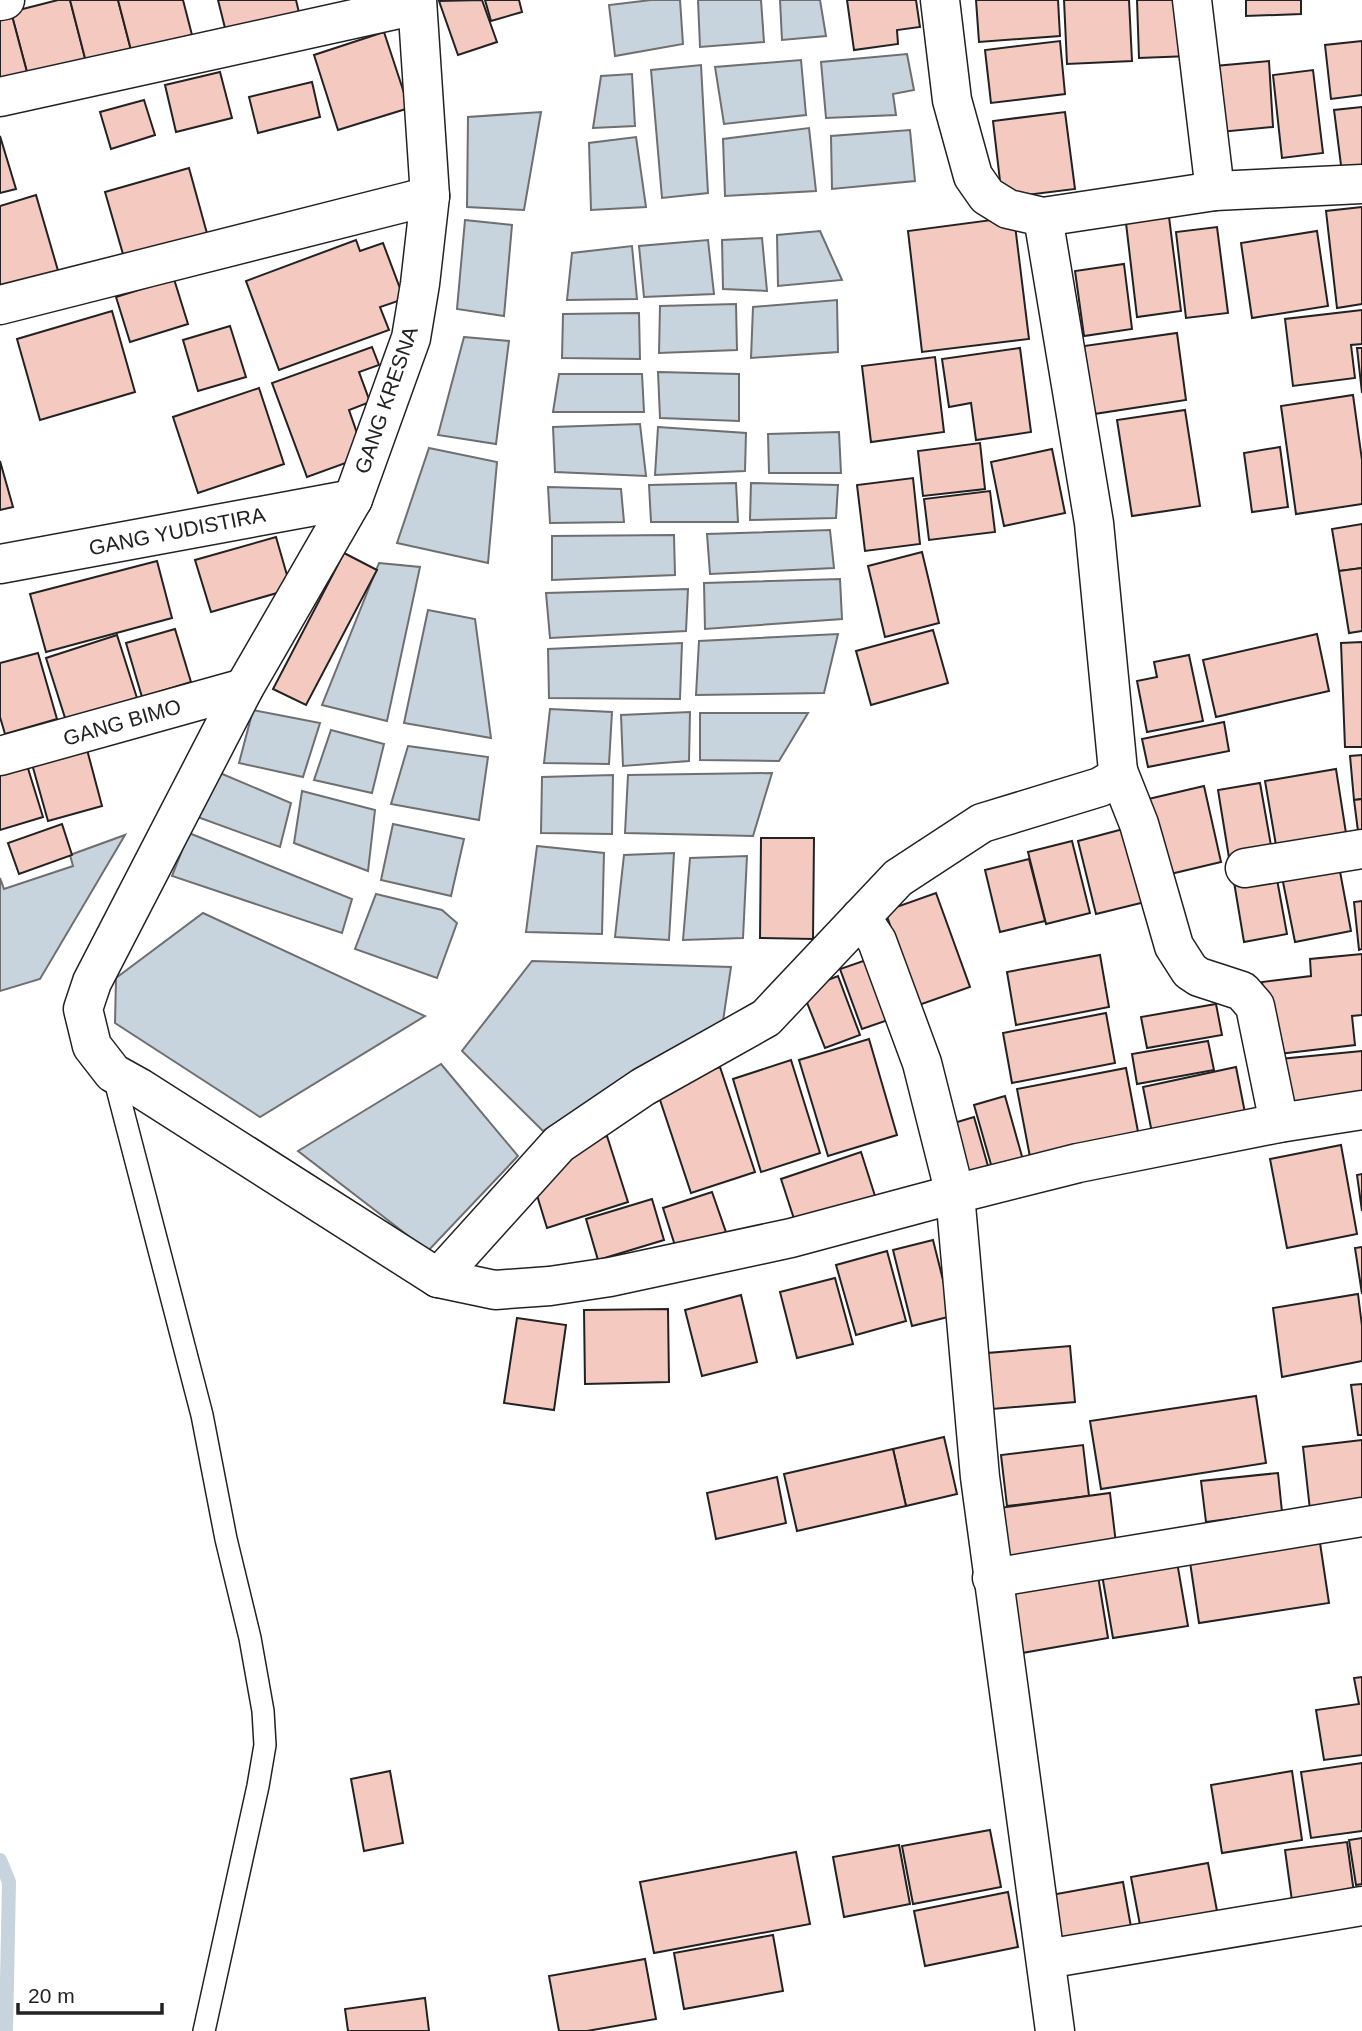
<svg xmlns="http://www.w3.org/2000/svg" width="1362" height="2031" viewBox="0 0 1362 2031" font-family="Arial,sans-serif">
<rect width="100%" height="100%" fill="#fff"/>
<g fill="#c7d3dd" stroke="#6f6f6f" stroke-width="2">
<path d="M651,0H680L683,44L615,56L609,5Z"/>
<path d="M698,0H761L764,42L700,47Z"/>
<path d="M780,0H820L826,36L782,40Z"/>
<path d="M907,54L914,90L893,94L896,115L826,118L821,62Z"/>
<path d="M801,60L806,115L724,124L715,67Z"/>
<path d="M701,65L708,193L662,198L651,70Z"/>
<path d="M632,74L635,126L593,128L601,76Z"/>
<path d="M541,112L524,210L467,207L468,117Z"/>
<path d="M809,128L816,191L725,196L723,139Z"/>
<path d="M910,130L915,181L832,189L831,136Z"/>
<path d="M636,137L646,207L591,210L589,143Z"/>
<path d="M465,220L512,225L504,316L457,309Z"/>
<path d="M820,231L842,280L778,286L777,235Z"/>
<path d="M762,238L767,291L723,289L722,240Z"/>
<path d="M708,240L714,294L644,297L639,246Z"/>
<path d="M632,246L637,299L567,300L572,253Z"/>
<path d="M837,300L838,352L751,358L753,307Z"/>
<path d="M736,304L737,350L659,353L660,306Z"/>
<path d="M639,313L640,359L562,358L563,314Z"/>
<path d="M464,337L509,341L496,444L438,435Z"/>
<path d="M658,372L739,374V421L660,418Z"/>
<path d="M559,374H642L644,412H553Z"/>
<path d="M640,424L646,476L555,472L553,427Z"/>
<path d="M658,427L746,433L745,471L655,475Z"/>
<path d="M839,432L841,473H769L768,434Z"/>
<path d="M429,448L497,462L488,563L397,543Z"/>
<path d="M736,483L738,522H651L649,485Z"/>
<path d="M751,483L838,485L836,518L750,520Z"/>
<path d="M548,487L621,489L624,522L550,523Z"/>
<path d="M830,530L834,568L710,574L707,534Z"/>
<path d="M674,535L675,575L552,580V536Z"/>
<path d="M379,563L420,567L387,721L322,705Z"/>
<path d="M840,579L842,619L705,629L704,583Z"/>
<path d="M688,589L686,631L550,638L546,593Z"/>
<path d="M428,610L475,619L491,738L404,723Z"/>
<path d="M838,634L824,693L696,695L699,641Z"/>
<path d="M682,643L680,699L549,698L548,649Z"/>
<path d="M550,709L612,712L609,764L544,763Z"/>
<path d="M253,710L320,723L303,777L239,763Z"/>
<path d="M690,712L689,761L623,766L621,715Z"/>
<path d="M700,713H808L779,761L700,760Z"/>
<path d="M331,730L384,744L372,793L314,780Z"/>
<path d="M408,746L488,757L479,820L391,804Z"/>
<path d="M220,773L291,803L280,847L192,815Z"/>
<path d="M772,773L753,836L625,833L628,775Z"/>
<path d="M613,775L612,834L541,833L542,777Z"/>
<path d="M302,791L375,810L368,871L294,843Z"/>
<path d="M393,824L464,839L451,896L381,880Z"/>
<path d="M189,833L352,899L342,933L172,876Z"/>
<path d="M125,835L40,979L0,991V878L4,889L73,866L70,855Z"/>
<path d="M537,846L604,853L602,934L526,932Z"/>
<path d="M674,853L669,940L615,937L624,855Z"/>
<path d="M747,856L743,938L683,940L690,858Z"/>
<path d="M376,894L442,910L457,923L437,978L355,949Z"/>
<path d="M203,913L425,1016L260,1117L115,1023L116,978Z"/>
<path d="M532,961L731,967L723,1021L543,1131L462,1051Z"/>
<path d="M441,1064L518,1156L428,1251L298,1151Z"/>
</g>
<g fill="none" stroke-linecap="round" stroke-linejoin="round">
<path stroke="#c7d3dd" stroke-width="14" d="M0,1860L9,1882L6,2031"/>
</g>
<g fill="#f3c9c0" stroke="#222" stroke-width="2">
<path d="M58,0H70L86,62L28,76L11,12Z"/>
<path d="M70,0H118L131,50L86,62Z"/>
<path d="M118,0H183L192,35L131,50Z"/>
<path d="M218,0H296L301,21L228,40Z"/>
<path d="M482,0L497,42L458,55L439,1Z"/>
<path d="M485,0H519L522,12L491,21Z"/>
<path d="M847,0H916L920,27L897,30L898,44L854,50Z"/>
<path d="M976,0H1058L1060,36L979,42Z"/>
<path d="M1064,0H1129L1132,61L1067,64Z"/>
<path d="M1137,0H1188L1190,56L1139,58Z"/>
<path d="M1246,0H1301V14L1246,16Z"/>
<path d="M11,12L28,76L0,83V15Z"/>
<path d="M384,32L409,108L338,130L314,55Z"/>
<path d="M1060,41L1065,94L991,103L985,50Z"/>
<path d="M1362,41V95L1331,99L1325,45Z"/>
<path d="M1269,61L1273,127L1220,132L1215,66Z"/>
<path d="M1313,70L1323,153L1282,158L1273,75Z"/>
<path d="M220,72L232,118L176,132L165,85Z"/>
<path d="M312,82L320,117L258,133L249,97Z"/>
<path d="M144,100L155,135L111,149L100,112Z"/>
<path d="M1362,107V179L1343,181L1334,110Z"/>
<path d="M1065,112L1075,189L1002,198L993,121Z"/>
<path d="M0,136L16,189L0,193Z"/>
<path d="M189,168L208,237L125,261L105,192Z"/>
<path d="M36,195L59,274L0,292V206Z"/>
<path d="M1362,207V304L1337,308L1326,211Z"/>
<path d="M1014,217L1029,339L922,352L908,231Z"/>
<path d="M1169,217L1181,311L1137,317L1126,223Z"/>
<path d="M1217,227L1228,313L1186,318L1176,232Z"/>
<path d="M1317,231L1328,306L1252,318L1241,243Z"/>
<path d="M356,240L360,251L383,243L404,299L380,307L389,330L279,370L246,281Z"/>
<path d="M1124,264L1132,329L1084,336L1075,271Z"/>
<path d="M174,279L188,324L130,342L116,297Z"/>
<path d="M1362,310V344L1351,345L1355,378L1293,386L1285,319Z"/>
<path d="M112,311L135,392L40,420L17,339Z"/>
<path d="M230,326L246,377L198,391L183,340Z"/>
<path d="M1177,333L1186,400L1094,414L1084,346Z"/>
<path d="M372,347L379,365L359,372L370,402L349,410L365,456L307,477L272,383Z"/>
<path d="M1020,348L1031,432L976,440L971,403L949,407L942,359Z"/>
<path d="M1357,348H1362V393Z"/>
<path d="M935,357L944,432L871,442L862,366Z"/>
<path d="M259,388L284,464L198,493L173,417Z"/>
<path d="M1353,395L1362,460V504L1296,514L1281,406Z"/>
<path d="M1185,410L1200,506L1132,516L1117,420Z"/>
<path d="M980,443L985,489L923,496L918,451Z"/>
<path d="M1280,447L1288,507L1252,512L1244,453Z"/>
<path d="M1052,449L1065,513L1004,526L991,462Z"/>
<path d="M0,461L13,507L0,510Z"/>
<path d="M913,478L920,544L865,551L857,485Z"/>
<path d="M990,491L995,532L929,540L924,499Z"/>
<path d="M1362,524V568L1339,571L1332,529Z"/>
<path d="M276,537L291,589L211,612L195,560Z"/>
<path d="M922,552L939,623L885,637L868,566Z"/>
<path d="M344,553L377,570L306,705L273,689Z"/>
<path d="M157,561L172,618L46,652L30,594Z"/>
<path d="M1362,568V631L1349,633L1339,571Z"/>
<path d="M175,629L191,682L142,697L126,643Z"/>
<path d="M933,630L948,683L871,705L856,651Z"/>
<path d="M1317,634L1329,691L1216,717L1203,660Z"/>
<path d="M117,635L137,698L66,721L46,658Z"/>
<path d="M1362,642V747H1345L1341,643Z"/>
<path d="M38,653L57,719L5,734L0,717V663Z"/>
<path d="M1189,655L1203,721L1147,732L1137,681L1157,677L1154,662Z"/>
<path d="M1224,722L1229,751L1148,767L1142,739Z"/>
<path d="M85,742L102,806L48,821L30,757Z"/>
<path d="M1362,755V799L1354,800L1350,756Z"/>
<path d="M26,762L43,817L0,830V770Z"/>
<path d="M1336,769L1348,846L1278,857L1265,781Z"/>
<path d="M1260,783L1273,857L1230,864L1218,790Z"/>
<path d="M1204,786L1221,862L1162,876L1144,800Z"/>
<path d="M1362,799V839H1359L1354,800Z"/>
<path d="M62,824L72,855L19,874L8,843Z"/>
<path d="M1127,828L1145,902L1096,914L1078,841Z"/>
<path d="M761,838H814L813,939L760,938Z"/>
<path d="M1072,841L1090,913L1046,924L1028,852Z"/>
<path d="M1029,859L1045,921L1000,932L985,870Z"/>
<path d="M1339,866L1351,931L1295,942L1282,877Z"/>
<path d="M1276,874L1287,934L1244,942L1234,882Z"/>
<path d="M936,893L970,987L919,1005L885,911Z"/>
<path d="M1362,901V949L1359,950L1354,902Z"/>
<path d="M1362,954V1015L1352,1016L1355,1045L1270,1055L1262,982L1311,976L1310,959Z"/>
<path d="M1100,955L1109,1007L1016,1025L1007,972Z"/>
<path d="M872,958L894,1018L862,1029L840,969Z"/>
<path d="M838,976L860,1035L825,1048L802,990Z"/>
<path d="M1216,1004L1222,1035L1147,1048L1141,1017Z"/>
<path d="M1106,1013L1115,1063L1012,1083L1003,1033Z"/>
<path d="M869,1039L897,1135L828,1156L799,1060Z"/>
<path d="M1208,1041L1214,1070L1137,1084L1132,1054Z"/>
<path d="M1362,1051V1102L1285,1110L1280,1059Z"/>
<path d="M791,1060L820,1153L761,1172L733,1079Z"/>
<path d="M720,1067L755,1172L691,1193L656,1088Z"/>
<path d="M1236,1067L1246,1118L1153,1138L1143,1087Z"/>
<path d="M1126,1068L1139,1137L1030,1157L1017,1089Z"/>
<path d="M1005,1096L1023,1160L992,1168L974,1105Z"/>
<path d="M974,1117L988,1166L958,1175L944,1126Z"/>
<path d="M607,1136L628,1202L547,1228L532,1179L555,1151Z"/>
<path d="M1341,1145L1357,1234L1287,1248L1270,1159Z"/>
<path d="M861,1152L876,1199L796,1225L781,1179Z"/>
<path d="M1362,1174V1211L1357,1175Z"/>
<path d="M712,1192L728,1238L678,1255L663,1208Z"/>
<path d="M652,1199L664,1240L598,1260L586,1219Z"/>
<path d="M933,1240L952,1316L912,1326L893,1250Z"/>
<path d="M1362,1247V1294L1355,1248Z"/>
<path d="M887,1251L906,1321L856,1335L836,1265Z"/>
<path d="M835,1278L853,1344L797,1358L780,1292Z"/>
<path d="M1358,1294L1362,1326V1361L1282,1377L1273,1308Z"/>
<path d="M741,1295L757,1362L702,1376L685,1310Z"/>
<path d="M668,1309L669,1382L585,1384L584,1310Z"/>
<path d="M517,1318L566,1325L554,1410L504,1403Z"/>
<path d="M1070,1346L1075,1402L992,1409L987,1353Z"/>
<path d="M1362,1384V1435H1358L1351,1385Z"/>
<path d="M1256,1396L1266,1463L1101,1489L1090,1421Z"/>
<path d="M944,1437L957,1494L906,1506L893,1449Z"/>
<path d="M1362,1440V1513L1311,1519L1303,1447Z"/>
<path d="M1083,1445L1089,1496L1007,1506L1001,1455Z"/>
<path d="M893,1449L906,1506L797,1531L784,1474Z"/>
<path d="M1278,1473L1282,1512L1206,1522L1201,1481Z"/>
<path d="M777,1477L786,1523L716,1539L707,1493Z"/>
<path d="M1110,1493L1117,1552L1006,1567L999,1508Z"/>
<path d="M1320,1543L1329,1603L1199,1623L1190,1562Z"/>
<path d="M1176,1556L1188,1626L1113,1638L1101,1569Z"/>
<path d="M1098,1576L1108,1638L1022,1653L1012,1590Z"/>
<path d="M1362,1677V1755L1324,1760L1316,1710L1359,1704L1354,1678Z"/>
<path d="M1362,1763V1831L1311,1838L1301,1772Z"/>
<path d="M390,1771L403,1843L364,1851L351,1779Z"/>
<path d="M1292,1771L1302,1840L1222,1853L1211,1785Z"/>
<path d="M990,1830L1001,1887L913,1904L902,1846Z"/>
<path d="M1362,1838V1884L1356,1885L1349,1840Z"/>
<path d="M1347,1842L1354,1893L1292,1901L1285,1850Z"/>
<path d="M899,1845L910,1904L844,1917L833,1857Z"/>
<path d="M796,1852L810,1924L654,1953L640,1882Z"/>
<path d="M1208,1863L1217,1911L1140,1925L1131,1877Z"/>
<path d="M1123,1882L1131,1927L1060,1941L1051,1895Z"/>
<path d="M1008,1892L1018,1947L925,1966L914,1911Z"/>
<path d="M773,1935L783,1991L684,2009L674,1953Z"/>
<path d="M645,1959L656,2019L587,2031H559L549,1976Z"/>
<path d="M425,1998L429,2031H348L345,2009Z"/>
</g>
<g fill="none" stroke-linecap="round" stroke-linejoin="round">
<g stroke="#222" stroke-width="24">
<path id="service" d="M113,1073L202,1415L226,1539L250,1638L263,1711L265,1745L258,1786L204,2031"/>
</g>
<g stroke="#222" stroke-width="41">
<g id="minor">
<path d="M417,0L430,196L420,284L411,338L353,499L244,688L92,982L83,1009L92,1046L113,1073L140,1088L438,1278L495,1290L550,1286L610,1277L791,1238L955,1194L922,1063L877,941L861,917"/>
<path d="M940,0L952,100L973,176L987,196L1008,209L1043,217L1215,191L1362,184"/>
<path d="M1192,0L1215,191"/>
<path d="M0,1L5,0"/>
<path d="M0,97L417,5"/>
<path d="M0,305L430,196"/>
<path d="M0,564L353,499"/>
<path d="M0,756L244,688"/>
<path d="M1118,771L1139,824L1174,946L1190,971L1199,977L1242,991L1255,1006L1279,1123"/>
<path d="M1245,868L1362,849"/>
<path d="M438,1278L559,1144L643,1087L766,1018L898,878L982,823L1100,787L1112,780L1118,771L1094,523L1043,217"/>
<path d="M992,1578L1362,1517"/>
<path d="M1046,1959L1362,1906"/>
<path d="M1055,2031L980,1477L955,1194L1078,1163L1279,1123L1362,1110"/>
</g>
</g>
<use href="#service" stroke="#fff" stroke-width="21"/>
<use href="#minor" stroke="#fff" stroke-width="38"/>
</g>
<g text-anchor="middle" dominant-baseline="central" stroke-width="5" stroke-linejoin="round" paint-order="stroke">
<g font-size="21" fill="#222" stroke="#fff">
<text transform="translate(386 400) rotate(-71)">GANG KRESNA</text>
<text transform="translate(177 531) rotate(-11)">GANG YUDISTIRA</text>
<text transform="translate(122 722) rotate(-16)">GANG BIMO</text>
</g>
</g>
<path d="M18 2003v10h144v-10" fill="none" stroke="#222222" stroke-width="3.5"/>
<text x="28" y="2003" font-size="21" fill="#222222" stroke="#ffffff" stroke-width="5" paint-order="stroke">20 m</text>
</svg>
